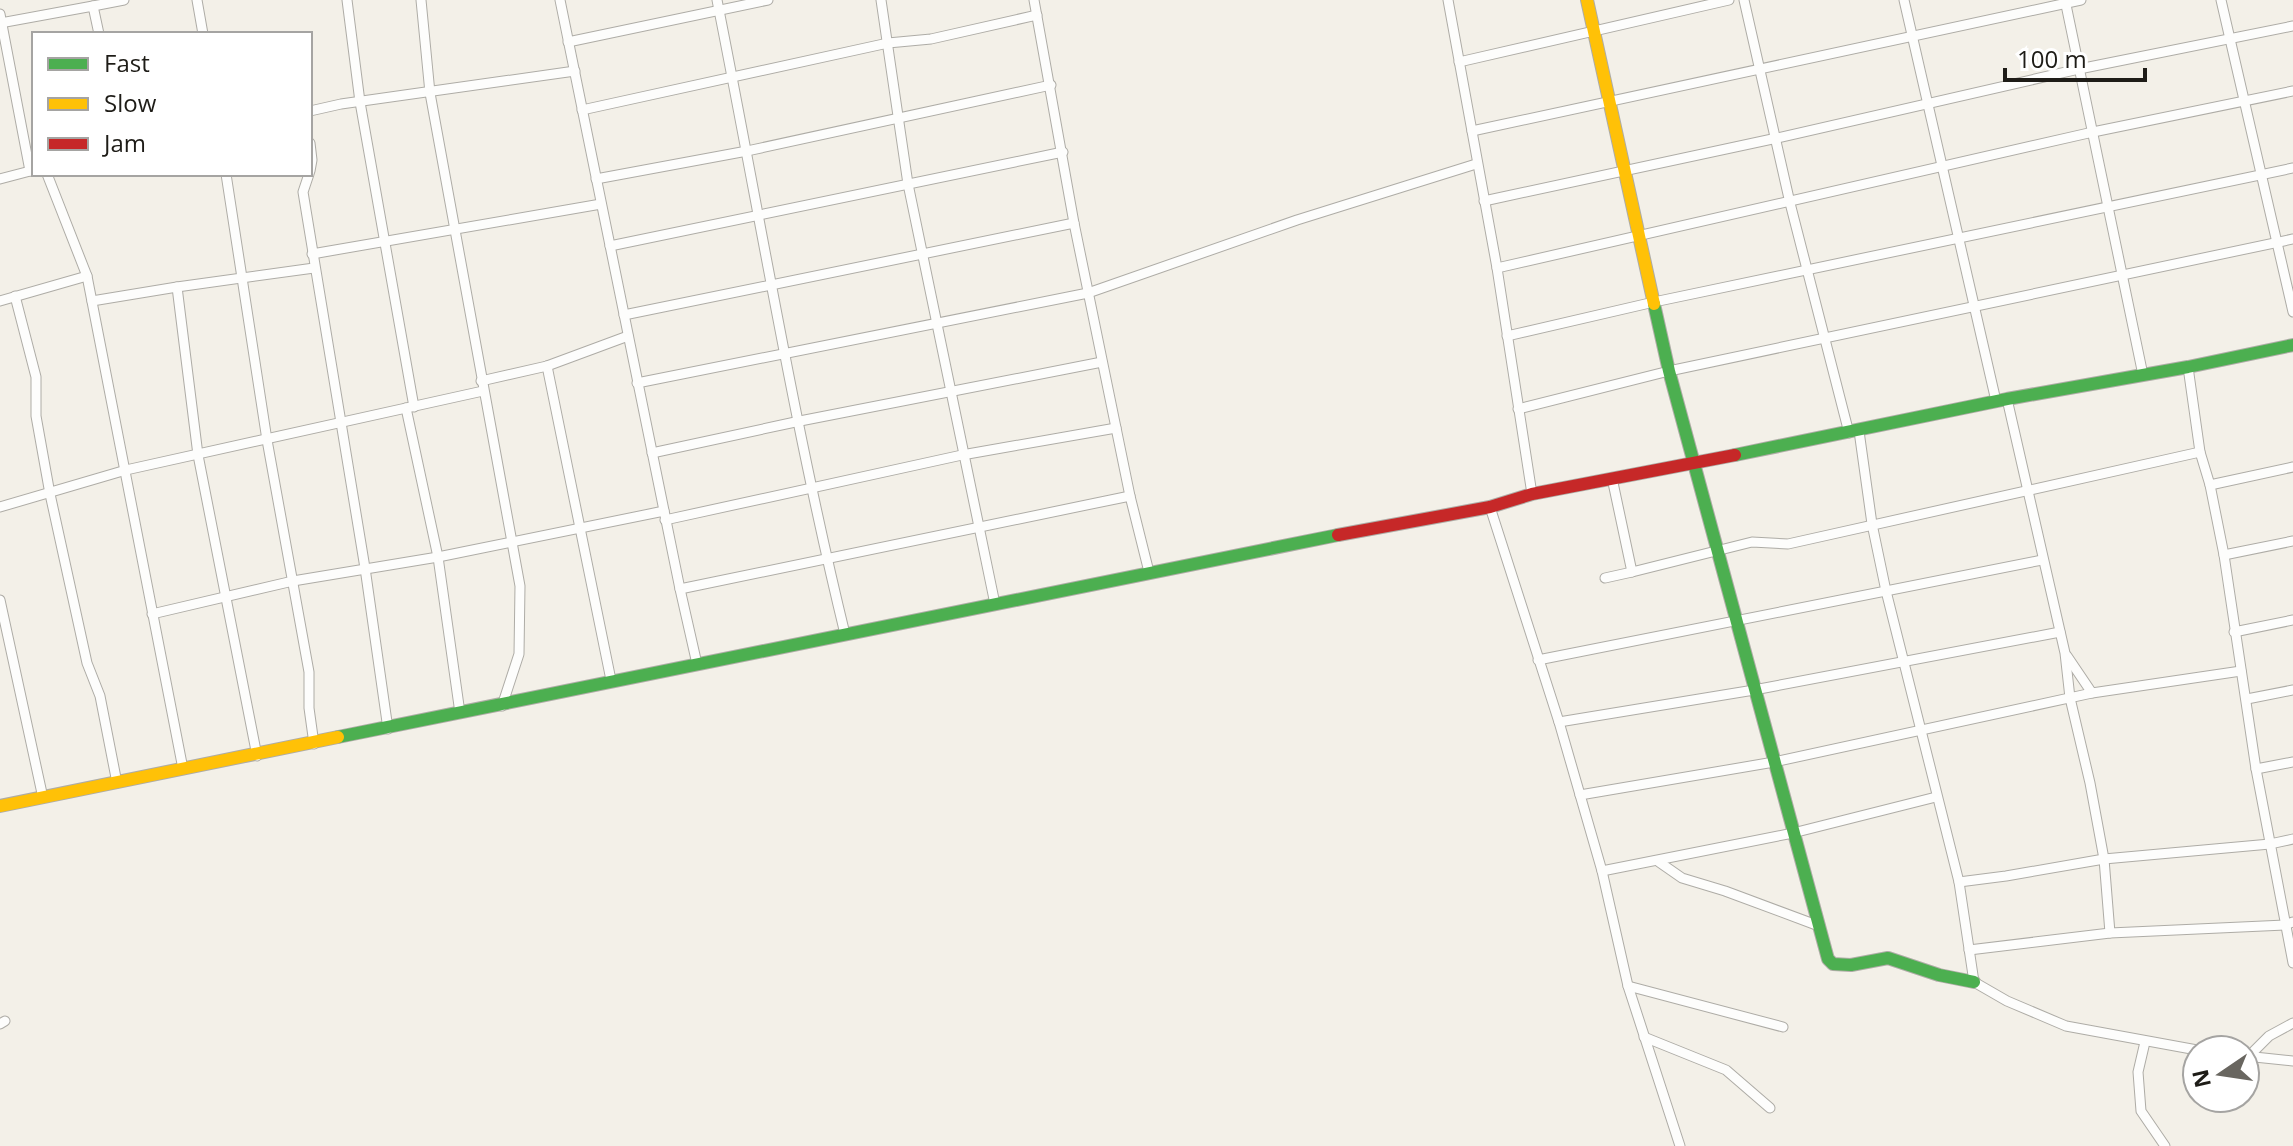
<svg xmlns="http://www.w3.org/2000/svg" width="2293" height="1146" viewBox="0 0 2293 1146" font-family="'Open Sans',sans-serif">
<rect width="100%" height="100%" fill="#f3f0e8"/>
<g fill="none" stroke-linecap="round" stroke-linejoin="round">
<g stroke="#aeaca6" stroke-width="11">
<g id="street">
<path d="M197,0L203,34"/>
<path d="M347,0L360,102L414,407"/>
<path d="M421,0L430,93L520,586L519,654L502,706"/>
<path d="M560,0L680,589L697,664"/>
<path d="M717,0C759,211 794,425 845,634"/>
<path d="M881,0L908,184L995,604"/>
<path d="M1034,0L1074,223L1130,496L1149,572"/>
<path d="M1448,0L1497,268L1532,494"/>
<path d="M1744,0L1790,203L1849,433"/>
<path d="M1904,0L1996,401"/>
<path d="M2065,0L2143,375"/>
<path d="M2221,0L2293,312"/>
<path d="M93,6L124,0"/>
<path d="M0,14L30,171"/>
<path d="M0,23L93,6L99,34"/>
<path d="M568,42L768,0"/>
<path d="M1459,62L1729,0"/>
<path d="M582,110L888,43L931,39L1037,15"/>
<path d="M310,111L341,104L575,71"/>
<path d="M1472,131L2081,0"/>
<path d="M310,143L312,160L310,171"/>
<path d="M47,174L87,276L183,769"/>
<path d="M226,174L267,440L309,672V708L314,744"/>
<path d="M309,174L303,192L365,568L388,729"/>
<path d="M0,179L34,170"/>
<path d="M596,179L747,151L1051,85"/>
<path d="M1484,201L1777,138L2079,69L2293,26"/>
<path d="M610,246L1063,152"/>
<path d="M312,254L601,204"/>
<path d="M1497,268L2093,132L2293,91"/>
<path d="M15,296L36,377V416L50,494L87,663L100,696L117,783"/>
<path d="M0,301L87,276"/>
<path d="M92,301L177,287"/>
<path d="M624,315L1074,223"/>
<path d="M1507,336L1654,302L2293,168"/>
<path d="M547,366L611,680"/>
<path d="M2188,367L2200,452L2210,485L2224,555L2256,769L2293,963"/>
<path d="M481,381L547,366L628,336"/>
<path d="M637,383L1088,293L1297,220L1476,164"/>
<path d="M2007,399L2065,653L2070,698L2090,783L2104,859L2110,933"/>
<path d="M406,408L438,557L460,713"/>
<path d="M1518,409L1669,371L2293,239"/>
<path d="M1859,431L1872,524L1886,591L1959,882L1974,982L2007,1001L2066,1026L2197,1050"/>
<path d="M652,453L800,421L1102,362"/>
<path d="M1612,478L1632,572L1752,542L1788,544L2200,452"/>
<path d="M2210,485L2293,467"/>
<path d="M0,507L126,470L483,391"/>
<path d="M1490,507L1559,722L1602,871L1628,986L1680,1146"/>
<path d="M665,520L962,455L1116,428"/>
<path d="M2224,555L2293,541"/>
<path d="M1605,578L1632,572"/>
<path d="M680,589L1130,496"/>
<path d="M0,600L43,798"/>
<path d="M152,614L293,581L438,557L664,511"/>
<path d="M2234,632L2293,620"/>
<path d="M2067,656L2092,693"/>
<path d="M1538,660L2042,560"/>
<path d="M2247,699L2293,690"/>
<path d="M1559,722L1754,690L2060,632"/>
<path d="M257,756L198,455L177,287L314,268"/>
<path d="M2256,769L2293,762"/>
<path d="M1580,795L1774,762L2092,693L2241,671"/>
<path d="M1659,862L1682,878L1725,891L1819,926"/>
<path d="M1602,871L1793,833L1936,797"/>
<path d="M1959,882L2006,876L2104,859L2270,844L2293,839"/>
<path d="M1969,950L2110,933L2285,925L2293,922"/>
<path d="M1628,986L1783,1027"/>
<path d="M0,1024L5,1021"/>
<path d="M1644,1037L1726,1070L1770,1108"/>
<path d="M2145,1042L2138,1072L2141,1111L2165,1146"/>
<path d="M2245,1056L2293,1061"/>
<path d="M2249,1056L2269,1036L2293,1023"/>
</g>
</g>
<g stroke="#aeaca6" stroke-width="14">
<g id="fast">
<path d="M1654,304L1669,371L1828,959L1833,964L1851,965L1888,958L1939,975L1974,982"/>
<path d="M1735,455L2007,399L2188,367L2293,345"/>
<path d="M338,737L1338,535"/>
</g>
</g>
<g stroke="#aeaca6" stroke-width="14">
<g id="slow">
<path d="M1587,0L1654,304"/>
<path d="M0,806L338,737"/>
</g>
</g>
<g stroke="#aeaca6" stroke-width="14">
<path id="jam" d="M1338,535L1490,507L1532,494L1735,455"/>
</g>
<use href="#street" stroke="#fdfdfc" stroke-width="9"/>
<use href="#fast" stroke="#4caf50" stroke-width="12"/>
<use href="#slow" stroke="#ffc107" stroke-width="12"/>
<use href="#jam" stroke="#c62828" stroke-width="12"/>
</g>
<rect x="32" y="32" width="280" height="144" fill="#ffffff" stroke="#a5a4a2" stroke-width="2"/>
<rect x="48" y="58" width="40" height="12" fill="#4caf50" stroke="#a5a4a2" stroke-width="2"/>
<text x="104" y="72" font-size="24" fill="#1e1c17">Fast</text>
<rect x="48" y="98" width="40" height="12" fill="#ffc107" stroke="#a5a4a2" stroke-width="2"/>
<text x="104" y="112" font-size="24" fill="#1e1c17">Slow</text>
<rect x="48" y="138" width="40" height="12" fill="#c62828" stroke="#a5a4a2" stroke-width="2"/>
<text x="104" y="152" font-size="24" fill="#1e1c17">Jam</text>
<g transform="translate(2221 1074) rotate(257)"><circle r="38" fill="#ffffff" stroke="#a5a4a2" stroke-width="2"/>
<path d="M0-6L14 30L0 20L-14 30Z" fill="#696660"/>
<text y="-12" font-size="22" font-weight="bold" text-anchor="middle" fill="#1e1c17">N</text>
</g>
<path d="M2005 68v12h140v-12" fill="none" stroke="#1e1c17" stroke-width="4"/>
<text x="2017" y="68" font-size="24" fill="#1e1c17" stroke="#ffffff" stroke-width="6" paint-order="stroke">100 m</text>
</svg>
